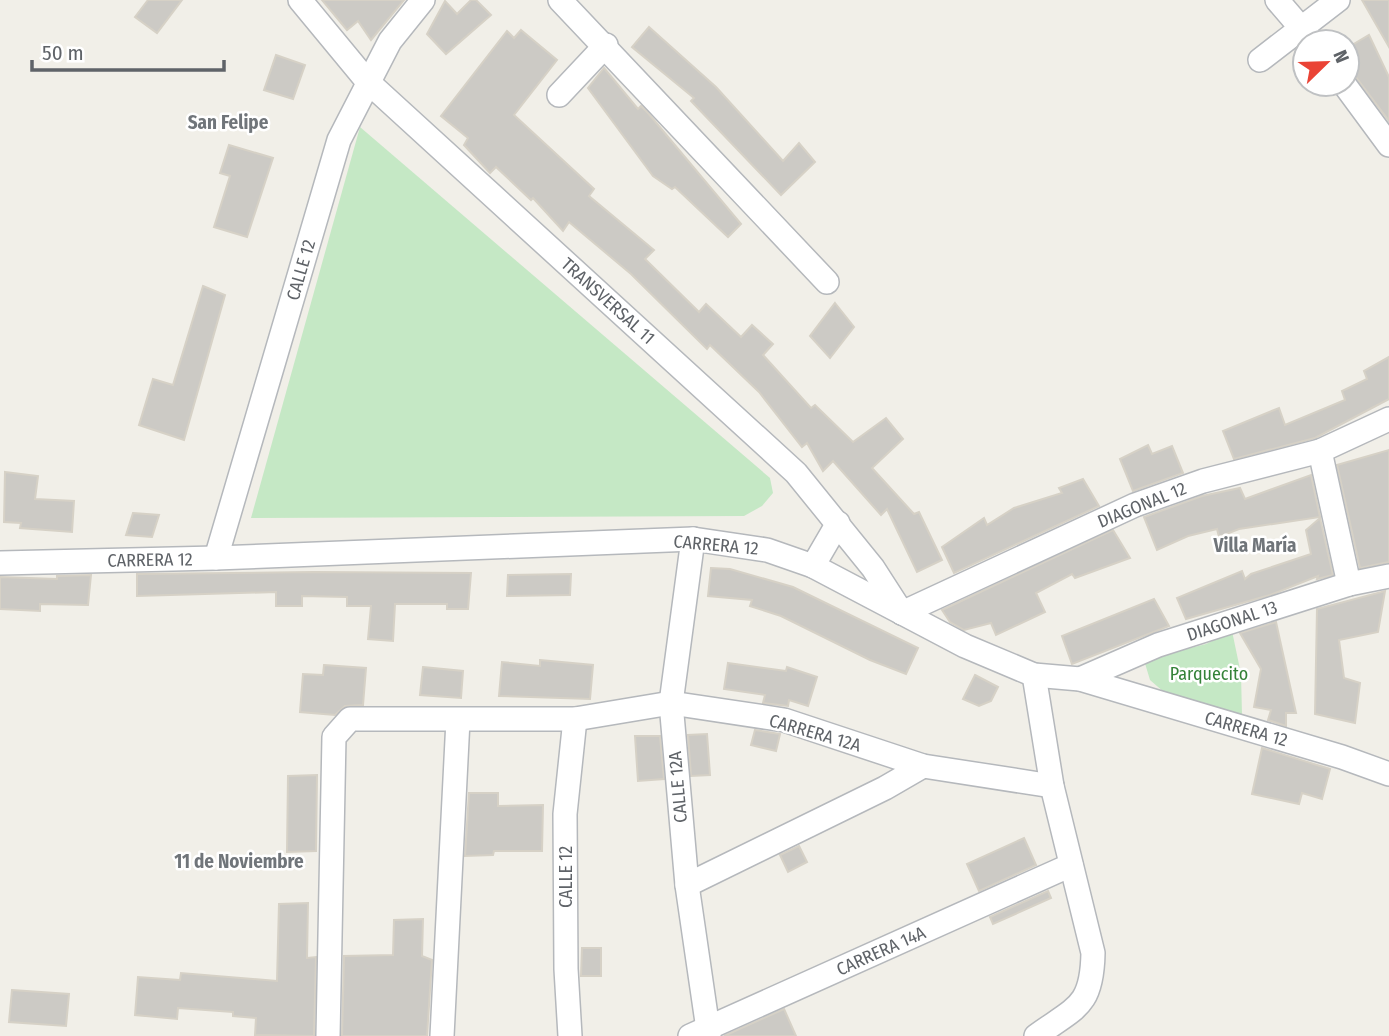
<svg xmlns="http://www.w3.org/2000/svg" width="1389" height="1036" viewBox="0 0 1389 1036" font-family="'Fira Sans Condensed',sans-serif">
<rect width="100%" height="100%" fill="#f1efe8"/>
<g fill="#c5e8c5">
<path d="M360,127L770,478L773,493L762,506L744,516L251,518Z"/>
<path d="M1232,631L1241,674L1242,715L1165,693L1150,680L1144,660L1206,644Z"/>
</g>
<g fill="#cccac5" stroke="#d6d1c6" stroke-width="2">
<path d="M148,0H182L157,33L135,17Z"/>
<path d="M322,0H404L371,40L358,21L347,30Z"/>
<path d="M471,0H476L491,15L446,54L427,34L445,1L457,14Z"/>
<path d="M1362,0H1389V47Z"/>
<path d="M649,27L716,87L783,161L799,143L815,162L781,195L691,101L694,98L632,47Z"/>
<path d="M521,30L557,60L514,115L594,189L589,196L654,250L645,259L699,312L706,304L741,337L752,325L773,344L763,355L811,408L815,405L853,442L886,418L903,439L872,468L914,514L919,512L942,560L917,572L887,509L881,515L833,461L823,471L807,443L802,447L759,392L710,345L707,349L631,274L569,222L563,231L533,198L531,200L496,167L490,173L464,145L468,138L441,116L507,31L514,38Z"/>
<path d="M1369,35L1389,77V121L1355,76L1347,71V48Z"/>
<path d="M276,55L305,65L293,99L264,90Z"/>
<path d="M604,68L638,109L641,106L648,113L741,224L728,237L675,187L672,189L653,176L588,88Z"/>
<path d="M229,145L273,158L247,237L214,227L230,176L220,173Z"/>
<path d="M203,286L225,295L184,440L139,425L153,379L173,385Z"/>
<path d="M835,303L854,327L830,358L810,336Z"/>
<path d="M1389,357V399L1315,438L1234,459L1223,431L1279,408L1285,425L1345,400L1342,391L1367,379L1364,371Z"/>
<path d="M1148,445L1152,454L1172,446L1183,473L1133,491L1120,459Z"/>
<path d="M1389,450V562L1360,568L1337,465Z"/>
<path d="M5,472L38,476L35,499L74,501L72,532L20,528L21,523L4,522Z"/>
<path d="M1311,475L1320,517L1239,529L1219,537L1217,529L1188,536L1157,550L1144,517L1202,496L1240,488L1245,499Z"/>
<path d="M1083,479L1099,506L954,573L942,547L984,518L987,525L1014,508L1062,493L1059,488Z"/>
<path d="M133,513L159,515L152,537L126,535Z"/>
<path d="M1320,518L1333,575L1317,579L1318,576L1270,595L1186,619L1177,598L1242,571L1245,579L1251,574L1311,554L1306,530Z"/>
<path d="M1113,530L1130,558L1075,578L1072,574L1036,593L1045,612L996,635L991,623L964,630L950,622L942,610Z"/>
<path d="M711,568L730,569L793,587L918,648L906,674L870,660L781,616L750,606L752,600L708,596Z"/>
<path d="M314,572L471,573L468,609H447V604H395L393,641L368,639L371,606H347V597L302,596V606H276V592L137,596V574Z"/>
<path d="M571,574L570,595L507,596L508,575Z"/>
<path d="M91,575L88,605L40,604V611L0,609V577L57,579V576Z"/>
<path d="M1385,591L1378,632L1339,640L1344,678L1360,683L1355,723L1315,714L1317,609Z"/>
<path d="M1154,599L1169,626L1072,664L1062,636Z"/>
<path d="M1276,622L1296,713H1286V726L1268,720L1271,710L1254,707L1261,669L1240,633Z"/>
<path d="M540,660L593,665L590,699L499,696L502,662L540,666Z"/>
<path d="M728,663L786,671L787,667L817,677L808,706L789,700L788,706L763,703L765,695L724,689Z"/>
<path d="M324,665L366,668L363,705L345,706L335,715L300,712L303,674L323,675Z"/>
<path d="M423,667L463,671L461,698L420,695Z"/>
<path d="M975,675L998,687L991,701L979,706L963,699Z"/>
<path d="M755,730L780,734L776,751L751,745Z"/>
<path d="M707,734L710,775L691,776L688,735Z"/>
<path d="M635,736H660L664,779L638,781Z"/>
<path d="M1262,748L1330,769L1322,799L1302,793L1299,804L1252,794Z"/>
<path d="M317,775L316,851L287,852L288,776Z"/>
<path d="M469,793H498V806L543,805L542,851H494L493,855L465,856Z"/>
<path d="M1024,838L1036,865L979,891L967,864Z"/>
<path d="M799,846L807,862L788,872L780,855Z"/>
<path d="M1048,891L1051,898L993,924L990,917Z"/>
<path d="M308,903L307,958L316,957L314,1036L255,1035L256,1018L233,1016V1012L178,1008L177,1019L135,1015L138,977L180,980L181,973L277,981L279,904Z"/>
<path d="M423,919L422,956L432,960L427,1036H342L344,956L393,955L394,920Z"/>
<path d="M582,948H601V976H581Z"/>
<path d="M12,990L69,994L66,1026L9,1022Z"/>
<path d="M784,1009L796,1036H724Z"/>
</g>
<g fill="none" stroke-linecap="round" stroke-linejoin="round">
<g stroke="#b5b8bc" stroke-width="26">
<g id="street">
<path d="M300,0L367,81L796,473L873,568L902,613"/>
<path d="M560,0L827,282"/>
<path d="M1277,0L1313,42"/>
<path d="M1260,60L1338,0"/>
<path d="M1344,84L1389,145"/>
<path d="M559,95L606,45"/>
<path d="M1320,451L1349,584"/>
<path d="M693,539L671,703L687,885L709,1036"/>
<path d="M216,558L339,140L390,41L423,0"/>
<path d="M0,563L216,558L693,539L767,550L813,566L965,646L1034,675L1080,679L1342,757L1389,774"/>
<path d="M813,566L838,523"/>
<path d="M902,613L1135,505L1203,481L1320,451L1389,419"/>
<path d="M1034,675L1052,786L1093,953C1092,1007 1076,1007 1036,1036"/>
<path d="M1080,679L1158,645L1349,584L1389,576"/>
<path d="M687,885L885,788L923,766"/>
<path d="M328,1036L334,737L350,719H575L671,703L784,720L923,766L1052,786"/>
<path d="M442,1036L458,720"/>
<path d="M570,1036L566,969L565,814L575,719"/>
<path d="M690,1036L1071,865"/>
</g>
</g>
<use href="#street" stroke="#fff" stroke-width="23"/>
</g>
<g text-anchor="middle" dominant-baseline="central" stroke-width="5" stroke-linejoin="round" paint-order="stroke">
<g font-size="18" fill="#5f6368" stroke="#fff">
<text transform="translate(301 270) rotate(-74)">CALLE 12</text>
<text transform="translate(608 301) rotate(42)">TRANSVERSAL 11</text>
<text transform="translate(1142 505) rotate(-22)">DIAGONAL 12</text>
<text transform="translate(716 545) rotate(5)">CARRERA 12</text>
<text transform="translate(150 560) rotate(-1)">CARRERA 12</text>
<text transform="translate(1232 621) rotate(-18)">DIAGONAL 13</text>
<text transform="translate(1246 729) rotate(16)">CARRERA 12</text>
<text transform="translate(815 733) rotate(16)">CARRERA 12A</text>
<text transform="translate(678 787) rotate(-95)">CALLE 12A</text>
<text transform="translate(566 877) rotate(-90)">CALLE 12</text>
<text transform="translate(881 951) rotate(-24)">CARRERA 14A</text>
</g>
<g font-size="18" fill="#348238" stroke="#fff">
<text x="1209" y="674">Parquecito</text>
</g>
<g font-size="19" font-weight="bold" fill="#70757a" stroke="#fff">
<text x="228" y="122">San Felipe</text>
<text x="1255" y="545">Villa María</text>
<text x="239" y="861">11 de Noviembre</text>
</g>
</g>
<g transform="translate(1326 63) rotate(67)"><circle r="33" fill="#ffffff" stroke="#bfc1c3" stroke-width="2"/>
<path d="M0-5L12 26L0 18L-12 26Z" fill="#ea4335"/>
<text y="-10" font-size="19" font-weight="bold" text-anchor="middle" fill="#5f6368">N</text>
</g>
<path d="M32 60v10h192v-10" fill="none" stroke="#5f6368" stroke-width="3.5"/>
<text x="42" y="60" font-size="21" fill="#5f6368" stroke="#ffffff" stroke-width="5" paint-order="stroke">50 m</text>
</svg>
